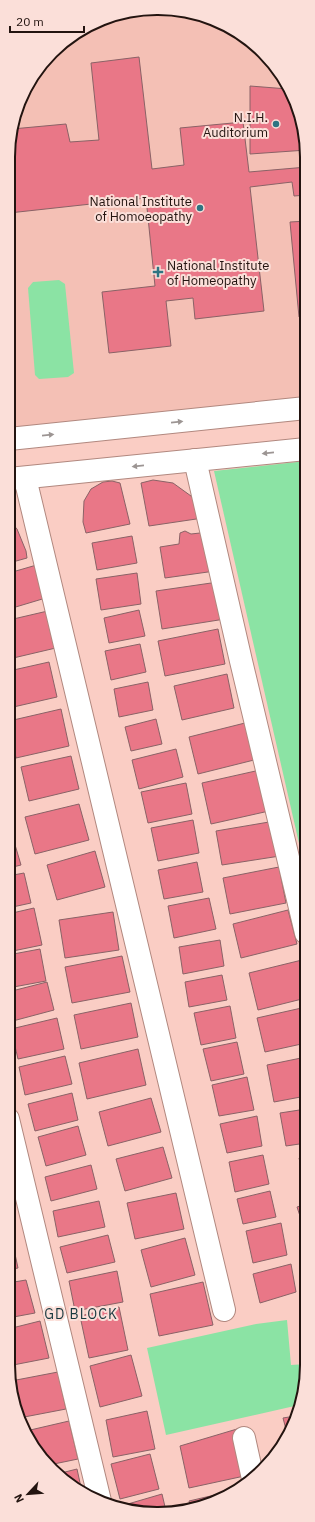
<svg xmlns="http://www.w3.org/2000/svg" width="315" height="1522" viewBox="0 0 315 1522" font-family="'IBM Plex Sans',sans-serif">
<rect width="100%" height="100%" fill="#facdc4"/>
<path fill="#f4c0b5" d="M177,9L224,24L263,52L296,100L307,147L306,397L9,430V138L28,83L66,39L119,13Z"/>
<g fill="#8be3a4">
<path d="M59,280L65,284L74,373L68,377L39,379L35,375L28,288L33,282Z"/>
<path d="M306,461V874L214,471Z"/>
<path d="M287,1320L291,1365L306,1364V1384L299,1405L166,1435L147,1348L256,1324Z"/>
</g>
<g fill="#e97787" stroke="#8a6266">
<path d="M139,57L152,169L184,165L180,128L243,122L249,172L307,167V195L294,196L292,182L250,187L264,311L195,319L193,298L166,301L171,346L109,353L102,292L155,286L146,198L9,213V138L12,129L66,124L70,142L99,140L91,63Z"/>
<path d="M250,86L288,89L296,100L307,150L250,154Z"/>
<path d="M307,221V316L299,317L290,222Z"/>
<path d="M153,480L173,483L191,496L199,506L203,518L149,526L141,483Z"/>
<path d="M112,481L120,483L130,524L86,533L83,522L84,501L91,489L103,482Z"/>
<path d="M9,520L17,529L26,551L27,558L9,563Z"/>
<path d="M185,531L191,534L209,532L215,571L165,578L160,547L179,544L180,533Z"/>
<path d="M132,536L137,563L97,570L92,543Z"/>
<path d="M40,564L49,597L9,609V573Z"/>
<path d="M137,573L141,604L101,610L96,579Z"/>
<path d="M218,582L225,619L162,629L156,591Z"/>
<path d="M52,610L60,647L9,659V620Z"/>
<path d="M139,610L145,636L109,643L104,618Z"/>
<path d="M218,629L225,664L165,676L158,641Z"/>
<path d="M140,644L146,672L111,680L105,651Z"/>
<path d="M49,662L57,697L9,708V671Z"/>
<path d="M227,674L234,708L182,720L174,686Z"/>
<path d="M148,682L153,710L119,717L114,689Z"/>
<path d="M61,709L69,746L16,758L9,721Z"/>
<path d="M156,719L162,744L131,751L125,727Z"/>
<path d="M245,723L254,760L198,774L189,737Z"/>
<path d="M176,749L183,777L139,789L132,760Z"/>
<path d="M71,756L79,789L29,801L21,767Z"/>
<path d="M260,770L269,811L211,824L202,783Z"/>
<path d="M186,783L192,814L148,823L141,792Z"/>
<path d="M79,804L89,840L35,854L25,817Z"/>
<path d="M193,820L199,853L158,861L151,828Z"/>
<path d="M275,821L280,856L222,865L216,831Z"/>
<path d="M13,838L21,865L9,868V839Z"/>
<path d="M95,851L105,887L57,900L47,865Z"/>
<path d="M197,862L203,892L164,899L158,870Z"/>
<path d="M279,867L286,903L230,914L223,878Z"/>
<path d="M24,873L31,903L8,908V876Z"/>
<path d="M209,898L216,929L174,938L168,906Z"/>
<path d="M34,908L42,945L8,952V914Z"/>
<path d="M288,910L297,944L241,958L233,924Z"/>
<path d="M113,912L119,950L65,958L59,920Z"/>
<path d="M220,940L224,966L183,974L179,947Z"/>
<path d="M40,949L46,981L8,988V955Z"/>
<path d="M122,956L130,992L72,1003L65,967Z"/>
<path d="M306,959V998L258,1010L249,973Z"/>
<path d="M222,975L227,1000L189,1007L185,982Z"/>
<path d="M47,982L54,1010L9,1022L8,992Z"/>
<path d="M131,1003L138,1037L81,1049L74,1015Z"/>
<path d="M230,1006L236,1038L201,1045L194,1013Z"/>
<path d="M306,1007V1043L265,1052L257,1018Z"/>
<path d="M57,1018L64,1049L18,1059L11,1029Z"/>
<path d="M237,1042L244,1074L211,1081L203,1049Z"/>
<path d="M138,1049L146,1085L87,1099L79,1063Z"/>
<path d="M65,1056L72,1084L25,1095L19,1067Z"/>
<path d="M306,1057V1096L274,1102L267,1065Z"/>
<path d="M247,1077L254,1110L219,1116L212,1085Z"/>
<path d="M72,1093L78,1120L35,1131L28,1104Z"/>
<path d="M151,1098L161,1132L108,1146L99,1112Z"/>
<path d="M306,1109V1143L286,1146L280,1113Z"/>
<path d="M257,1116L262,1146L227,1153L220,1124Z"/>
<path d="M78,1126L86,1155L46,1166L38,1137Z"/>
<path d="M163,1147L172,1178L125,1191L116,1159Z"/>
<path d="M263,1155L269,1184L235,1192L229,1162Z"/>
<path d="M306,1157V1186L299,1158Z"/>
<path d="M91,1165L97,1189L51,1201L45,1177Z"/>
<path d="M270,1191L276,1217L243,1224L237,1199Z"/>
<path d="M176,1193L184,1229L135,1239L127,1203Z"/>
<path d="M99,1201L105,1227L58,1237L53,1211Z"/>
<path d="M306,1204V1234L297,1207Z"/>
<path d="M281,1223L287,1255L253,1263L246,1231Z"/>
<path d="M8,1231H10L18,1268L8,1270Z"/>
<path d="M108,1235L115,1262L67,1273L60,1247Z"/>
<path d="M185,1238L195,1275L151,1287L141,1250Z"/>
<path d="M291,1264L296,1292L260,1303L253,1274Z"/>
<path d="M117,1271L123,1302L75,1311L69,1281Z"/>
<path d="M26,1280L35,1313L8,1318V1283Z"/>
<path d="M203,1282L213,1325L159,1336L150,1294Z"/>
<path d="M119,1307L128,1350L89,1358L80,1316Z"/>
<path d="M40,1321L49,1358L8,1366V1329Z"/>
<path d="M131,1355L142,1396L100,1407L90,1366Z"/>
<path d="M58,1372L66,1409L19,1418L11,1381Z"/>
<path d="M147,1411L155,1449L113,1457L106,1420Z"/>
<path d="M295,1416L288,1437L283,1418Z"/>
<path d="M69,1421L78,1459L49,1465L26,1431Z"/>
<path d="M237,1429L249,1475L189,1488L180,1446Z"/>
<path d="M150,1454L159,1489L120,1499L111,1464Z"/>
<path d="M77,1469L82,1492L57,1474Z"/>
<path d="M232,1491L205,1506L191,1508L189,1501Z"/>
<path d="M162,1494L166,1511L148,1514L121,1506Z"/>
</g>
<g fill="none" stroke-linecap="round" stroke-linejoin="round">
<g stroke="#b1887f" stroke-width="24">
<g id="street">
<path d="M195,460L241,661L306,933"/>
<path d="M25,478L224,1310"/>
<path d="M8,1119L100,1501"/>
<path d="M244,1438L253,1479"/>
</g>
</g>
<g stroke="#b1887f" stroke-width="24">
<g id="secondary">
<path d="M9,439L306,408"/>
<path d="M9,479L306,449"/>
</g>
</g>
<use href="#street" stroke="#fff" stroke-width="22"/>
<use href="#secondary" stroke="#fff" stroke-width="22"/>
</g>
<defs><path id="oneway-solid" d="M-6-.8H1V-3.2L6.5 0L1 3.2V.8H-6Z"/></defs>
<g fill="#9c9593">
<use href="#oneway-solid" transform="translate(177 422) rotate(-6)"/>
<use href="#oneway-solid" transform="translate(48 435) rotate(-6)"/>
<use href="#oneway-solid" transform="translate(268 453) rotate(174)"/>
<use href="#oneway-solid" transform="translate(138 466) rotate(174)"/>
</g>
<g fill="#2e7482" stroke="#fbdfd9" stroke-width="1.5">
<circle cx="276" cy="124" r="4"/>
<circle cx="200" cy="208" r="4"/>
<path d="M156 266h4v4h4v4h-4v4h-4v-4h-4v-4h4z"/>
</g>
<g text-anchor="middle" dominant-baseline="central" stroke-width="4" stroke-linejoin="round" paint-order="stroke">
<g font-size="13" fill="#231410" stroke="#fbdfd9" text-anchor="end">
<text x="268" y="117">N.I.H.<tspan x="268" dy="15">Auditorium</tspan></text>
<text x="192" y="201">National Institute<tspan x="192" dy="15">of Homoeopathy</tspan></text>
<text x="167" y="265" text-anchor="start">National Institute<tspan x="167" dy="15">of Homeopathy</tspan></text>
</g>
<g font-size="14" letter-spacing="1" fill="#18393f" stroke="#fbdfd9">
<text x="81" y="1314">GD BLOCK</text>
</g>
</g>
<path d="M0 0H315V1522H0ZM157 15H158A142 142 0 0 1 300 157V1365A142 142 0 0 1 158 1507H157A142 142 0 0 1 15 1365V157A142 142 0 0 1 157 15Z" fill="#fbdfd9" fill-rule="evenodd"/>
<path fill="none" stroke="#231410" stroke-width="2" d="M157 15H158A142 142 0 0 1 300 157V1365A142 142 0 0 1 158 1507H157A142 142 0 0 1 15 1365V157A142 142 0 0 1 157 15Z"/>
<g transform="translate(28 1494) rotate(244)" stroke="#fbdfd9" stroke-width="3" paint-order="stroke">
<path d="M0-3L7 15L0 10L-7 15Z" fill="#231410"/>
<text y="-6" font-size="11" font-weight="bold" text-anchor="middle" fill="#231410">N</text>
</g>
<path d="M10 26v6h74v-6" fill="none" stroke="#231410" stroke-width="2"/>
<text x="16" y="26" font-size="12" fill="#231410" stroke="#fbdfd9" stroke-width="3" paint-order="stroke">20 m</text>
</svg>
